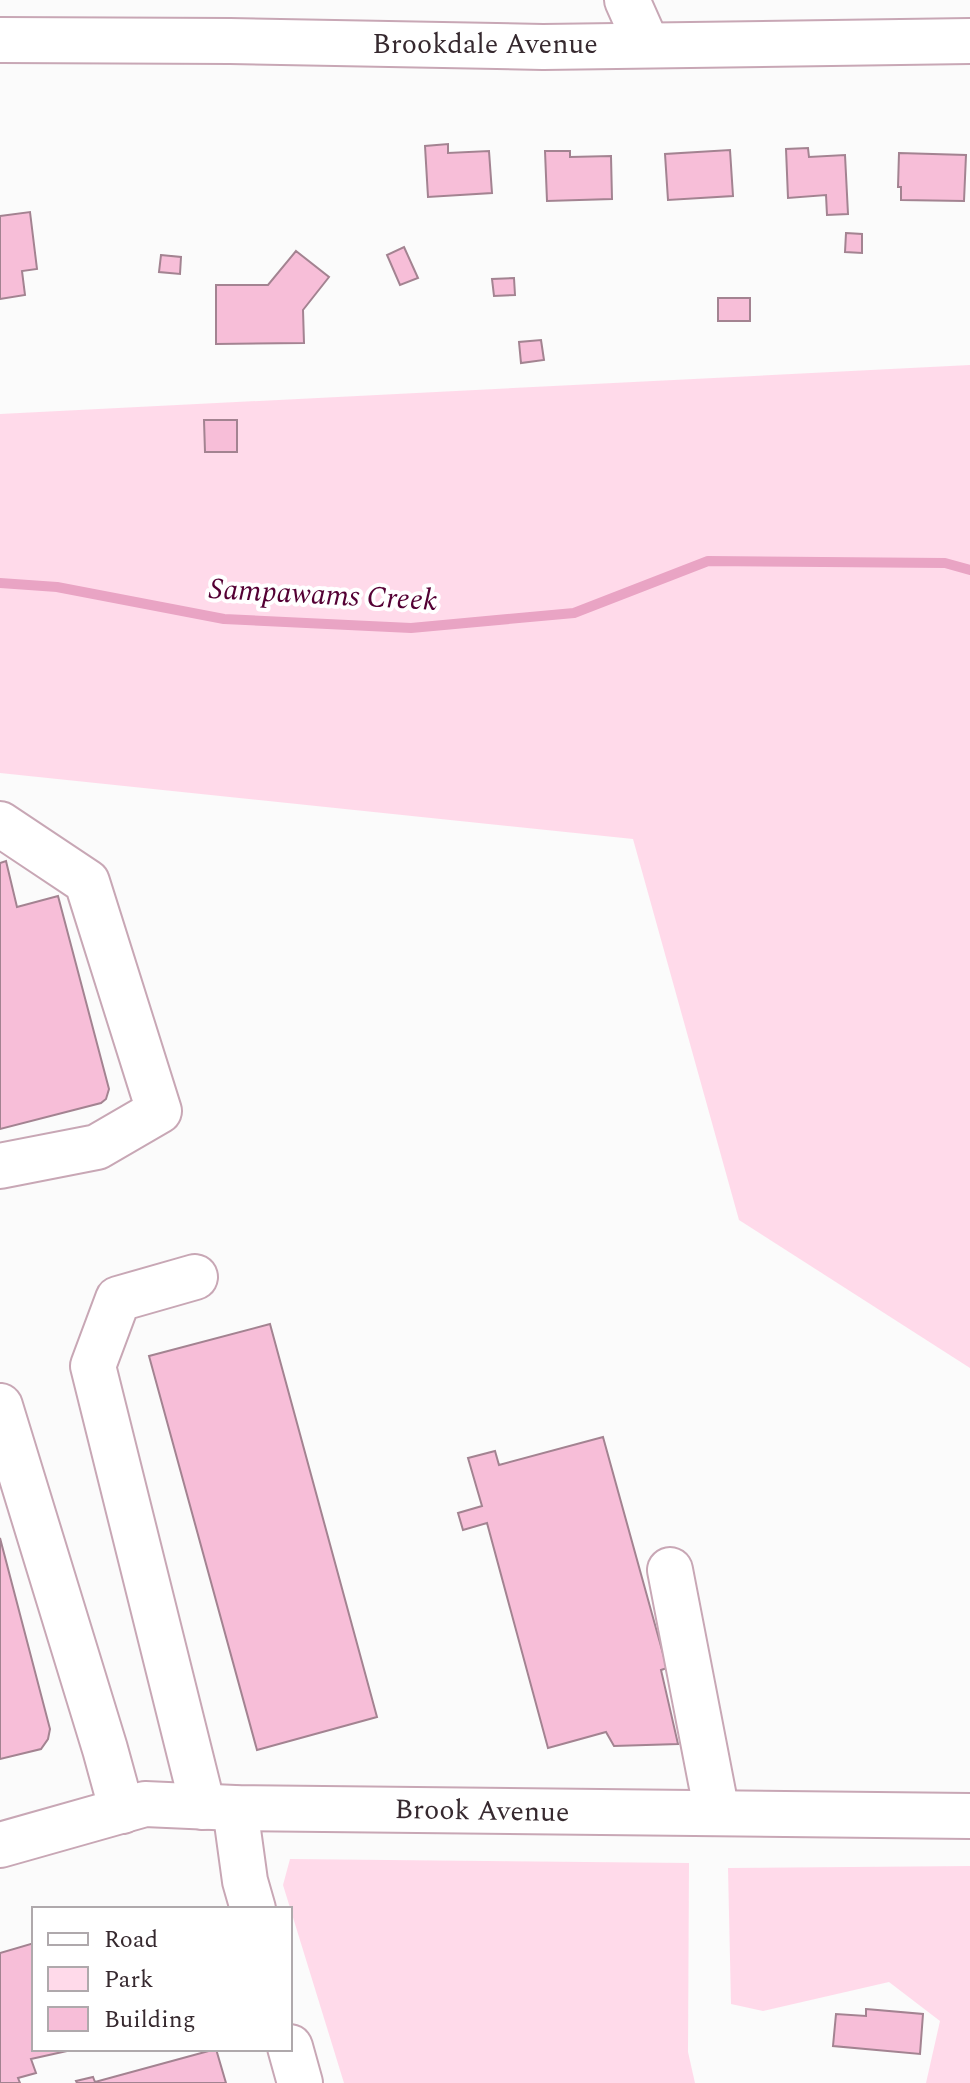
<svg xmlns="http://www.w3.org/2000/svg" width="970" height="2083" viewBox="0 0 970 2083" font-family="Spectral,serif">
<rect width="100%" height="100%" fill="#fbfbfb"/>
<g fill="#ffdaea">
<path d="M970,365V1368L739,1220L633,839L0,773V414Z"/>
<path d="M290,1859L689,1863L688,2052L695,2083H344L283,1885Z"/>
<path d="M970,1866V2083H926L940,2021L889,1982L763,2011L731,2004L728,1868Z"/>
</g>
<g fill="none" stroke-linecap="round" stroke-linejoin="round">
<path stroke="#e9a4c4" stroke-width="10" d="M0,583L57,587L224,619L411,628L574,613L708,561L945,563L970,570"/>
</g>
<g fill="#f7bed8" stroke="#a38391" stroke-width="2">
<path d="M448,144V153L489,151L492,193L428,197L425,146Z"/>
<path d="M808,148L809,157L845,155L848,214L827,215L826,195L788,198L786,149Z"/>
<path d="M730,150L733,196L668,200L665,154Z"/>
<path d="M545,151H570V157L611,156L612,199L547,201Z"/>
<path d="M899,153L966,155L964,201L901,200V187H898Z"/>
<path d="M30,212L37,269L22,271L25,295L0,299V216Z"/>
<path d="M846,233L862,234V253L845,252Z"/>
<path d="M404,247L418,278L400,285L387,255Z"/>
<path d="M296,251L329,277L303,310L304,343L216,344V285H268Z"/>
<path d="M161,255L181,257L180,274L159,272Z"/>
<path d="M514,278L515,295L494,296L492,279Z"/>
<rect x="718" y="298" width="32" height="23"/>
<path d="M541,340L544,360L521,363L519,342Z"/>
<path d="M204,420H237V452H205Z"/>
<path d="M6,861L17,907L58,896L109,1089L106,1099L101,1103L0,1129V863Z"/>
<path d="M270,1324L377,1717L257,1750L149,1356Z"/>
<path d="M603,1437L667,1668L661,1670L678,1744L614,1746L606,1732L548,1748L487,1523L463,1530L458,1513L482,1506L468,1458L495,1451L499,1465Z"/>
<path d="M0,1538L50,1729L48,1739L41,1749L0,1759Z"/>
<path d="M34,1943V2049H76L31,2059L36,2073L18,2078L20,2083H0V1953Z"/>
<path d="M866,2009L923,2014L920,2054L833,2046L836,2014L866,2016Z"/>
<path d="M216,2049L226,2083H77L76,2081L93,2077L95,2082Z"/>
</g>
<g fill="none" stroke-linecap="round" stroke-linejoin="round">
<g stroke="#c8a7b5" stroke-width="48">
<g id="minor">
<path d="M627,0L647,45"/>
<path d="M0,40L230,41L543,47L970,41"/>
<path d="M0,824L87,882L159,1111L97,1147L0,1166"/>
<path d="M195,1277L118,1299L93,1366L203,1807"/>
<path d="M0,1406L105,1749L122,1811"/>
<path d="M670,1570L717,1813"/>
<path d="M235,1808L245,1881L253,1909"/>
<path d="M0,1845L145,1804L235,1808L970,1816"/>
<path d="M290,2047L300,2083"/>
</g>
</g>
<use href="#minor" stroke="#fff" stroke-width="44"/>
</g>
<g text-anchor="middle" dominant-baseline="central" stroke-width="8" stroke-linejoin="round" paint-order="stroke">
<g font-size="28" fill="#36292f" stroke="#fff">
<text x="485" y="44">Brookdale Avenue</text>
<text transform="translate(482 1811) rotate(1)">Brook Avenue</text>
</g>
<g font-size="30" font-style="italic" fill="#540034" stroke="#fff">
<text transform="translate(323 595) rotate(3)">Sampawams Creek</text>
</g>
</g>
<rect x="32" y="1907" width="260" height="144" fill="#ffffff" stroke="#afa9ac" stroke-width="2"/>
<rect x="48" y="1933" width="40" height="12" fill="#ffffff" stroke="#afa9ac" stroke-width="2"/>
<text x="104" y="1947" font-size="24" fill="#36292f">Road</text>
<rect x="48" y="1967" width="40" height="24" fill="#ffdaea" stroke="#afa9ac" stroke-width="2"/>
<text x="104" y="1987" font-size="24" fill="#36292f">Park</text>
<rect x="48" y="2007" width="40" height="24" fill="#f7bed8" stroke="#afa9ac" stroke-width="2"/>
<text x="104" y="2027" font-size="24" fill="#36292f">Building</text>
</svg>
